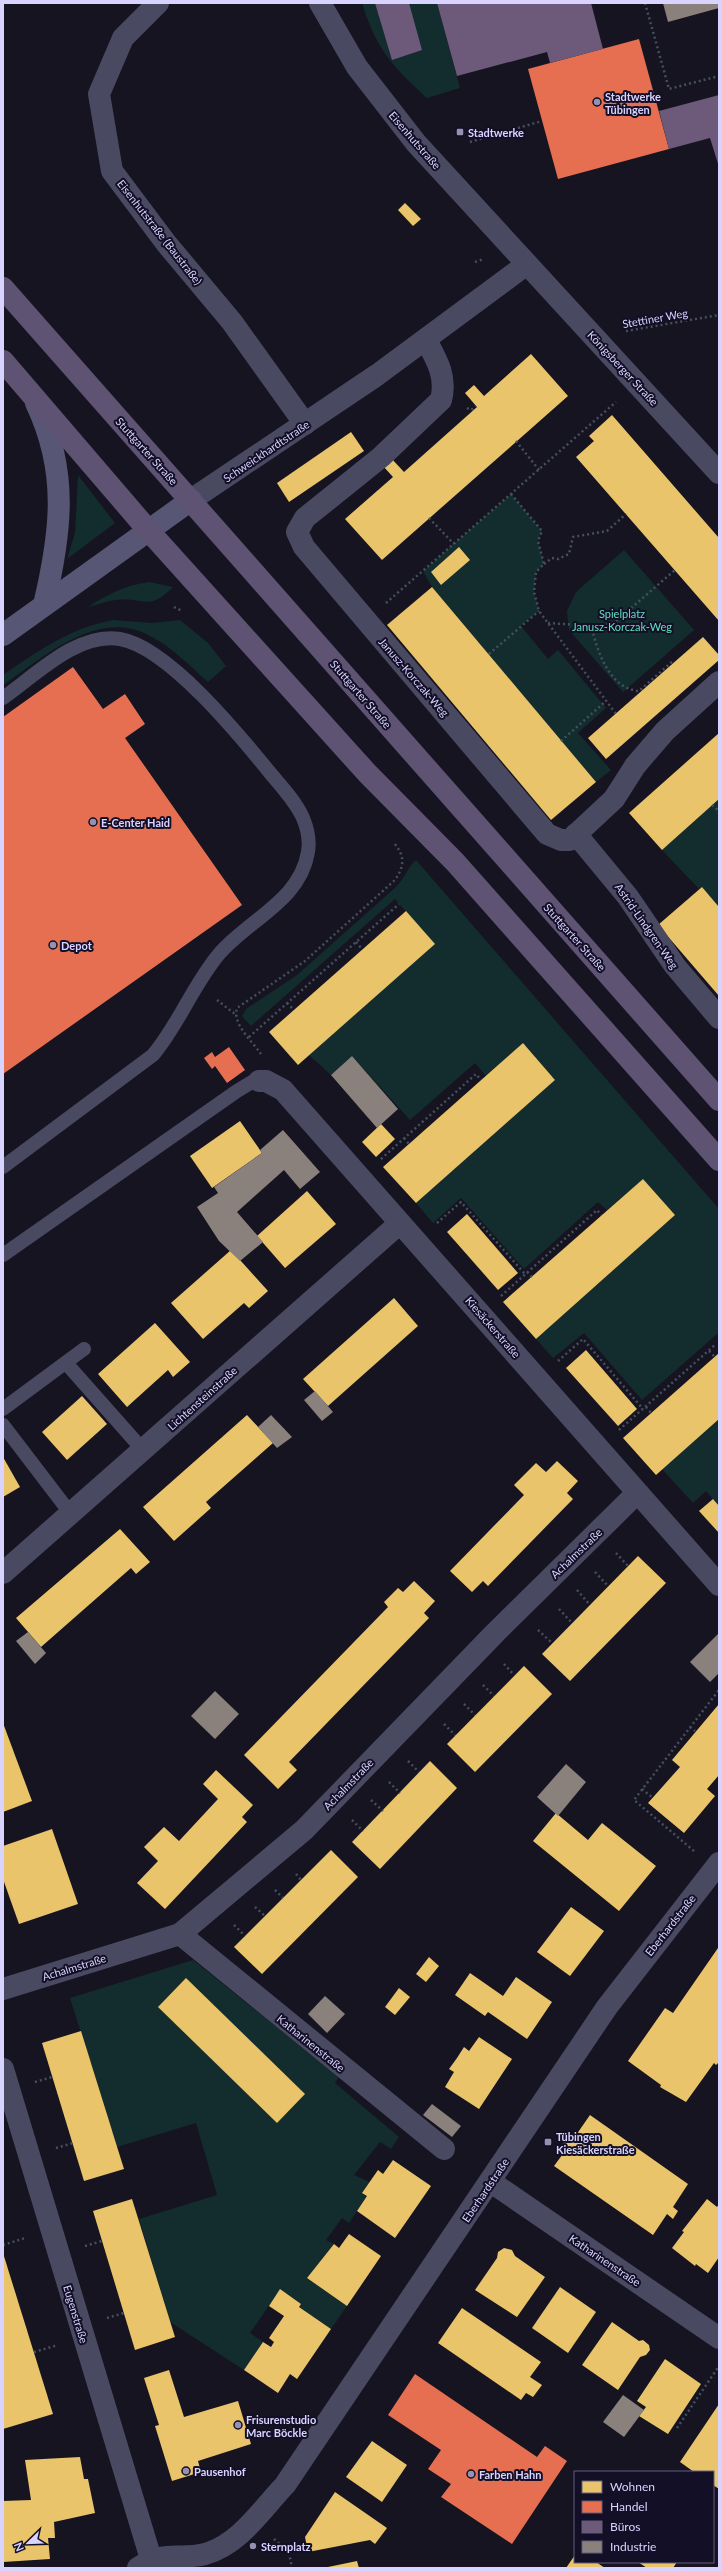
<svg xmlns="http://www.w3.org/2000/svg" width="722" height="2571" viewBox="0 0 722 2571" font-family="Lato,sans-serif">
<rect width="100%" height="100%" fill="#161421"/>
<g fill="#132c2d">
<path d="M362,3H437L460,88L427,98C392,66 376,49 362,3Z"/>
<path d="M78,475L115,523L67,559L75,533Z"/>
<path d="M511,494L542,531L538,541L544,564L536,572L534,592L539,611L521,626L548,659L558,650L606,708L578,733L611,770L596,782L432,587L423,571Z"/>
<path d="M624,550L694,630L623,692L569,630L567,611L576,592Z"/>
<path d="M149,582L173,587C149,612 144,597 116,600C106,601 97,605 88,607C108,594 126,585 149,582Z"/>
<path d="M113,620L152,623L180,620L208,643L226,666L208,682C190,666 172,647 150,636C98,607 44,657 3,685V675C38,651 70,628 113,620Z"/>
<path d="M719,799V907L702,887L699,889L662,850Z"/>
<path d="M416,860L719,1209V1336L717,1334L642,1400L584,1333L553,1358L536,1339L675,1215L643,1179L607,1210L598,1202L524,1269L461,1198L433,1223L416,1203L555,1080L523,1043L486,1076L475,1063L410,1120L352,1056L331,1075L309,1055L434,944L395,899L251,1026L242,1016L246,1009L297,975L396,887C405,878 407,868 416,860Z"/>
<path d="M719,1419V1506L706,1491L693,1503L662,1469Z"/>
<path d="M193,1960L339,2077L335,2083L399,2137L391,2149L380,2142L354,2175L370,2182L362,2193L367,2196L349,2223L342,2218L326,2240L334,2244L307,2278L347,2306L331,2329L299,2307L301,2304L280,2290L250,2333L263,2342L244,2370L170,2322L139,2219L217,2195L196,2123L117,2147L70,1998Z"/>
</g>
<g fill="#e9c46a">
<path d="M405,203L421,219L413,226L398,210Z"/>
<path d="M531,354L568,396L382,560L345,519L393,477L383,466L391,458L404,472L477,407L465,393L474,385L484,396Z"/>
<path d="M612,415L719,538V621L576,457L594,441L589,436Z"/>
<path d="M351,432L364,451L289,502L277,483Z"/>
<path d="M459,547L470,560L441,585L431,572Z"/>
<path d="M432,587L596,782L551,820L387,625Z"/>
<path d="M703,637L719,655V660L606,759L588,738Z"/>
<path d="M719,733V799L662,850L629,813Z"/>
<path d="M702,887L719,907V996L658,925Z"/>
<path d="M406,911L435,944L298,1065L269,1032Z"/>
<path d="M523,1043L555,1080L416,1203L383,1167Z"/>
<path d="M240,1121L262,1153L212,1188L190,1156Z"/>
<path d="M381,1124L395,1139L376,1157L362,1142Z"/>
<path d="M643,1179L675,1215L536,1339L503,1302Z"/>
<path d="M307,1191L336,1224L285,1268L257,1236Z"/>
<path d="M467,1214L518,1273L498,1290L447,1232Z"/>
<path d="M231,1250L268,1291L249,1308L244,1303L203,1339L171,1303Z"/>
<path d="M394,1298L418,1326L328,1406L303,1379Z"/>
<path d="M155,1323L190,1362L173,1377L168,1370L127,1407L98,1374Z"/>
<path d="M586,1350L637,1409L618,1426L566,1368Z"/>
<path d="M719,1353V1419L656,1475L623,1438Z"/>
<path d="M82,1396L107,1424L67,1460L42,1432Z"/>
<path d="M247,1415L273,1443L206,1502L211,1508L174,1541L143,1507Z"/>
<path d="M3,1457L20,1487L3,1497Z"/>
<path d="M557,1461L578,1481L567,1493L573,1499L488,1586L483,1581L472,1592L450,1571L524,1495L514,1485L536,1463L546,1472Z"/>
<path d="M713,1499L719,1506V1533L699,1511Z"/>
<path d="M120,1529L150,1562L136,1574L131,1568L41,1647L16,1618Z"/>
<path d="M638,1556L666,1583L570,1681L542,1654Z"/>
<path d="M414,1581L435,1601L424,1613L429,1618L289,1762L297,1770L278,1789L244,1755L388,1607L384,1602L398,1588L403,1592Z"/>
<path d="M524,1666L552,1694L475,1772L447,1744Z"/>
<path d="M719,1704V1775L707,1789L715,1796L684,1833L648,1803L680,1767L672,1760Z"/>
<path d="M3,1723L32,1801L3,1812Z"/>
<path d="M430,1761L457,1788L380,1869L352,1842Z"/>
<path d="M216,1770L253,1805L242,1817L247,1822L165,1909L137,1883L158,1861L144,1847L164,1827L179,1841L218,1799L203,1784Z"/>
<path d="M556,1813L588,1840L602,1823L656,1866L619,1911L533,1841Z"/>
<path d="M52,1829L78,1904L19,1924L3,1879V1846Z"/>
<path d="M331,1850L358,1877L262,1974L234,1947Z"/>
<path d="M571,1907L604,1931L570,1976L537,1952Z"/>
<path d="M718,1948L719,2062L716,2065L714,2063L686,2102L660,2087L661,2085L628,2061L665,2008L673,2013Z"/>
<path d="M429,1957L439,1966L426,1982L416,1974Z"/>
<path d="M470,1973L503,1996L516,1977L552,2002L527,2039L488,2012L485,2016L455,1995Z"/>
<path d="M186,1978L305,2094L277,2123L158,2007Z"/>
<path d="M399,1988L410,1997L395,2015L385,2007Z"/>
<path d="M81,2031L124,2169L84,2181L42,2043Z"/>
<path d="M479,2037L512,2059L479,2109L445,2087L454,2072L449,2069L457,2058L464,2047L469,2051Z"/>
<path d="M590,2115L688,2184L673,2207L678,2211L673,2219L667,2214L653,2235L554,2166L568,2147L563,2143L569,2134L574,2138Z"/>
<path d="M393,2160L431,2186L395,2238L357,2211L367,2196L362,2193L378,2170L383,2174Z"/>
<path d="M132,2199L175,2337L135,2350L93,2211Z"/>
<path d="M707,2199L717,2207L719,2204V2257L708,2273L696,2264L695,2266L672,2248L684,2232L682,2231Z"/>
<path d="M349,2234L381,2256L347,2306L307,2278L334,2244L339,2248Z"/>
<path d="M504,2248L512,2250L515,2256L545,2277L517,2317L475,2290L497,2258L498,2252Z"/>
<path d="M3,2253L53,2414L3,2429Z"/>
<path d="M560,2287L596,2312L568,2353L532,2328Z"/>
<path d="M280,2289L301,2304L299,2307L331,2329L297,2379L290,2374L278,2393L244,2370L263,2342L271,2347L274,2342L269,2338L284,2316L269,2306Z"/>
<path d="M462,2308L541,2362L530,2377L542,2385L533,2397L526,2393L521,2400L438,2343Z"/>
<path d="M612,2322L639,2341L643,2340L649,2345L650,2350L646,2355L640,2357L618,2390L582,2365Z"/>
<path d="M665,2359L701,2384L668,2434L639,2416L646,2407L637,2401Z"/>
<path d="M169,2370L184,2417L238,2401L251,2444L198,2461L201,2472L172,2481L155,2426L159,2425L144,2378Z"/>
<path d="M719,2404V2489L713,2485V2472H694L680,2462Z"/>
<path d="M372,2441L407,2465L382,2502L346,2477Z"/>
<path d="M80,2457L84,2479H88L95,2513L54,2522L55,2538H48L50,2559L3,2562V2501L31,2500L25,2460Z"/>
<path d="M335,2492L387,2528L375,2544L370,2540L308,2552L305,2537Z"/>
<path d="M575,2555V2562H596L605,2568H566Z"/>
<path d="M357,2561L359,2568H328V2567Z"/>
<path d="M638,2562H677L673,2568H647Z"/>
</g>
<g fill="#e76f51">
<path d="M639,39L669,149L558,179L528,69Z"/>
<path d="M73,667L103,709L125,694L145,724L125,738L242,905L3,1074V717Z"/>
<path d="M229,1047L245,1070L227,1083L215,1066L212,1069L204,1058L212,1052L215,1057Z"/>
<path d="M415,2374L537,2457L545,2446L567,2461L512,2544L441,2497L451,2484L428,2469L441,2450L388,2415Z"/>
</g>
<g fill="#6d597a">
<path d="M375,3H409L422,50L392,60Z"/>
<path d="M437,3H591L603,49L550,63L547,52L457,76Z"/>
<path d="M719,95V167L710,138L669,149L659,111Z"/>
</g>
<g fill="#8a817c">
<path d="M663,3H719V8L668,22Z"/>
<path d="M352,1056L398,1109L377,1128L331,1075Z"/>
<path d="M283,1130L320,1172L300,1189L284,1170L237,1212L263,1242L240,1261L219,1241L197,1207L218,1193L214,1187L262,1153L260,1150Z"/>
<path d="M315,1391L333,1412L322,1421L304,1400Z"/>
<path d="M271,1415L292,1437L277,1448L258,1427Z"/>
<path d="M28,1632L46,1653L35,1664L16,1641Z"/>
<path d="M719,1633V1673L710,1682L690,1662Z"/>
<path d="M215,1691L239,1714L215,1739L191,1716Z"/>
<path d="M566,1764L586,1782L558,1816L537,1797Z"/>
<path d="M325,1996L345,2014L327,2033L308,2014Z"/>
<path d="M432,2104L461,2126L452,2137L423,2115Z"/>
<path d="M623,2395L644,2410L624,2437L603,2422Z"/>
</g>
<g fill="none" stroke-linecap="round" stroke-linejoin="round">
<g stroke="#44505f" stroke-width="2.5" stroke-dasharray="2 3" stroke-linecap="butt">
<path d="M645,3L669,89L719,76"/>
<path d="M470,142L542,121"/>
<path d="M475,262L484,259"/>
<path d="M626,331L719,315"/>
<path d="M467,408L471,410L476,406"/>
<path d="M516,441L539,470"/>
<path d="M511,494L542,531L538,541L544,564L536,572L534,592L539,611L616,714"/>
<path d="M429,518L454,544"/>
<path d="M544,564L552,558L558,559L569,554L573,537L607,531L626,514"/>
<path d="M386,603L616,402"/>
<path d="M174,607L182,611"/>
<path d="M548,623L579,625L592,629L615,622L675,570"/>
<path d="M592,629C598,653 610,689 639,691L674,660"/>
<path d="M489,654L539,611"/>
<path d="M561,741L606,701"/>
<path d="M712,805L719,811"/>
<path d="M356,942L362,949"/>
<path d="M217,1000L235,1014"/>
<path d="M287,1003L294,1010"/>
<path d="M249,1037L399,904"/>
<path d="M261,1054C252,1041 232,1024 237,1008L305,961L395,880C405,865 405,855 393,842"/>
<path d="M404,1138L409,1144"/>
<path d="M381,1159L476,1074L481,1080"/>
<path d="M437,1223L461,1202L525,1274"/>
<path d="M527,1272L532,1277"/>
<path d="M501,1296L597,1210L601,1215"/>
<path d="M709,1351L715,1357"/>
<path d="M558,1361L583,1339L643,1409"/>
<path d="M646,1407L651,1413"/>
<path d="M619,1430L716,1344"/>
<path d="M616,1553L628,1566"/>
<path d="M595,1572L608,1586"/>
<path d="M577,1590L590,1605"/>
<path d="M559,1609L572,1623"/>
<path d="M538,1630L552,1643"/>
<path d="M504,1664L514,1675"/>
<path d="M483,1685L494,1696"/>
<path d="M464,1704L475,1715"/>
<path d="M444,1724L455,1735"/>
<path d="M690,1727L695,1731"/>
<path d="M408,1761L419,1772"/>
<path d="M389,1782L400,1793"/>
<path d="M642,1789L653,1798"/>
<path d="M371,1800L383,1811"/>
<path d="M352,1820L363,1831"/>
<path d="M694,1851L634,1800L719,1690"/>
<path d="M296,1874L301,1880"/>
<path d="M275,1890L283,1898"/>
<path d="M255,1907L265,1916"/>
<path d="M234,1925L245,1936"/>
<path d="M35,2082L52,2077"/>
<path d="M56,2148L73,2143"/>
<path d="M3,2245L25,2238"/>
<path d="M85,2246L102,2241"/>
<path d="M107,2318L124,2313"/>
<path d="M34,2352L58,2345"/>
<path d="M677,2428L719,2366"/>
<path d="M274,2539L289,2553L292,2568"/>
</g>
<g stroke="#4a4962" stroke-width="14">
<path d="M3,698C36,675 77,632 120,639C168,647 241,737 271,774C282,787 296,802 303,818C308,830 310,840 308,852C300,901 249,919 219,954C193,985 179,1024 153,1055L3,1167"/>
<path d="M3,1255L237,1091L252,1082L259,1081"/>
<path d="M66,1363L143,1450"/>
<path d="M3,1409L84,1349"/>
<path d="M3,1425L71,1514"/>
</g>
<g stroke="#4a4962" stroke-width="22">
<path d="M158,3L123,38L99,94L112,171L166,243L232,322L305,424"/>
<path d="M320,3L357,67L416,143L719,473"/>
<path d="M426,340C437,360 447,377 441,400L381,457L305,518L297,532L304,547L547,834L561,840H570L614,799L635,766L665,731L719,682"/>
<path d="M191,500L377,375L527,264"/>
<path d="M576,834L628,897L675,966L719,1018"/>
<path d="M259,1081H266L283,1090L719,1585"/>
<path d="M3,1573L400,1223"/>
<path d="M180,1934L444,2149"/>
<path d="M3,1989L180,1934L304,1830L496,1632L637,1493"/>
<path d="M3,2069L151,2559"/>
<path d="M491,2182L719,2338"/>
<path d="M138,2568C167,2549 177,2561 205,2554C240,2544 261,2510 285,2485L607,2007L719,1863"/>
</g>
<g stroke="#575674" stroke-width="22">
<path d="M36,403C69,472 61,533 44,605"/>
<path d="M3,635L191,500"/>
</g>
<g stroke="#5e5373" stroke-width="22">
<path d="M3,288L719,1100"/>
<path d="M3,361L148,530L367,773L455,862L719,1160"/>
</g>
</g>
<g fill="#9591b1" stroke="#130f26" stroke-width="1.5">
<circle cx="597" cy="102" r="4"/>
<rect x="456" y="128" width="8" height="8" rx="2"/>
<circle cx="93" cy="822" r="4"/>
<circle cx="53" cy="945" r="4"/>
<rect x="544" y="2138" width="8" height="8" rx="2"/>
<circle cx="238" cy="2425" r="4"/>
<circle cx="186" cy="2471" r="4"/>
<circle cx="471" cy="2474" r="4"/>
<circle cx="253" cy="2546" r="4"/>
</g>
<g text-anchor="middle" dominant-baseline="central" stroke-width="4" stroke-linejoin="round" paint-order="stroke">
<g font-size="11" font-weight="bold" fill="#d9d4ff" stroke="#130f26" text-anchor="start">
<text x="605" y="96">Stadtwerke<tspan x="605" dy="13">Tübingen</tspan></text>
<text x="468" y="132">Stadtwerke</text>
<text x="101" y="822">E-Center Haid</text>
<text x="61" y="945">Depot</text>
<text x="556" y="2136">Tübingen<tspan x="556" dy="13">Kiesäckerstraße</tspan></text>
<text x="246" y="2419">Frisurenstudio<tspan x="246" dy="13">Marc Böckle</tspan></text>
<text x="194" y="2471">Pausenhof</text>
<text x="479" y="2474">Farben Hahn</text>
<text x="261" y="2546">Sternplatz</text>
</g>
<g font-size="11" fill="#d9d4ff" stroke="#130f26">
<text transform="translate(415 140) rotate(49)">Eisenhutstraße</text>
<text transform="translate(160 232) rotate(52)">Eisenhutstraße (Baustraße)</text>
<text transform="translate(655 318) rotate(-10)">Stettiner Weg</text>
<text transform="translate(623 368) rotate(47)">Königsberger Straße</text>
<text transform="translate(147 451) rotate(48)">Stuttgarter Straße</text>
<text transform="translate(266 451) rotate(-34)">Schweickhardtstraße</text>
<text transform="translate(414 677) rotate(49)">Janusz-Korczak-Weg</text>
<text transform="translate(361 694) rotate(49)">Stuttgarter Straße</text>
<text transform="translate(647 926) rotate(55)">Astrid-Lindgren-Weg</text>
<text transform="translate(575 937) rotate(48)">Stuttgarter Straße</text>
<text transform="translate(493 1327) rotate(49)">Kiesäckerstraße</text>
<text transform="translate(202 1398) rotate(-42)">Lichtensteinstraße</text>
<text transform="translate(576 1553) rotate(-44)">Achalmstraße</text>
<text transform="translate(348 1784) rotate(-46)">Achalmstraße</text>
<text transform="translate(670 1925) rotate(-52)">Eberhardstraße</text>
<text transform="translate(74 1967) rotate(-17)">Achalmstraße</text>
<text transform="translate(311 2043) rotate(39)">Katharinenstraße</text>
<text transform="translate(485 2190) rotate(-56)">Eberhardstraße</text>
<text transform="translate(605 2260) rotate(34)">Katharinenstraße</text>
<text transform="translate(76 2314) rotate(73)">Eugenstraße</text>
</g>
<g font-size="11" fill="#5fe0c0" stroke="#130f26">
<text x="622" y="613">Spielplatz<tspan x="622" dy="13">Janusz-Korczak-Weg</tspan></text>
</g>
</g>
<rect width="722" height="2571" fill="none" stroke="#d9d4ff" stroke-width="8"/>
<rect x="574" y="2471" width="140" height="92" fill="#130f26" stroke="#625e7d"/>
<rect x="582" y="2481" width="20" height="12" fill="#e9c46a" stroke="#625e7d"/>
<text x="610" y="2491" font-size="12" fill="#d9d4ff">Wohnen</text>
<rect x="582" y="2501" width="20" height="12" fill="#e76f51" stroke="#625e7d"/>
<text x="610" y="2511" font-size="12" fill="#d9d4ff">Handel</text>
<rect x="582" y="2521" width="20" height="12" fill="#6d597a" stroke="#625e7d"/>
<text x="610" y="2531" font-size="12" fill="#d9d4ff">Büros</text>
<rect x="582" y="2541" width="20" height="12" fill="#8a817c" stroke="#625e7d"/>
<text x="610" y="2551" font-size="12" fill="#d9d4ff">Industrie</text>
<g transform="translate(28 2543) rotate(247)" stroke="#130f26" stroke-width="3" paint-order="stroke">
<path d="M0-3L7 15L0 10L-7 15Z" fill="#d9d4ff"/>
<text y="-6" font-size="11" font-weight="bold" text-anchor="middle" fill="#d9d4ff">N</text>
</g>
</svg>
